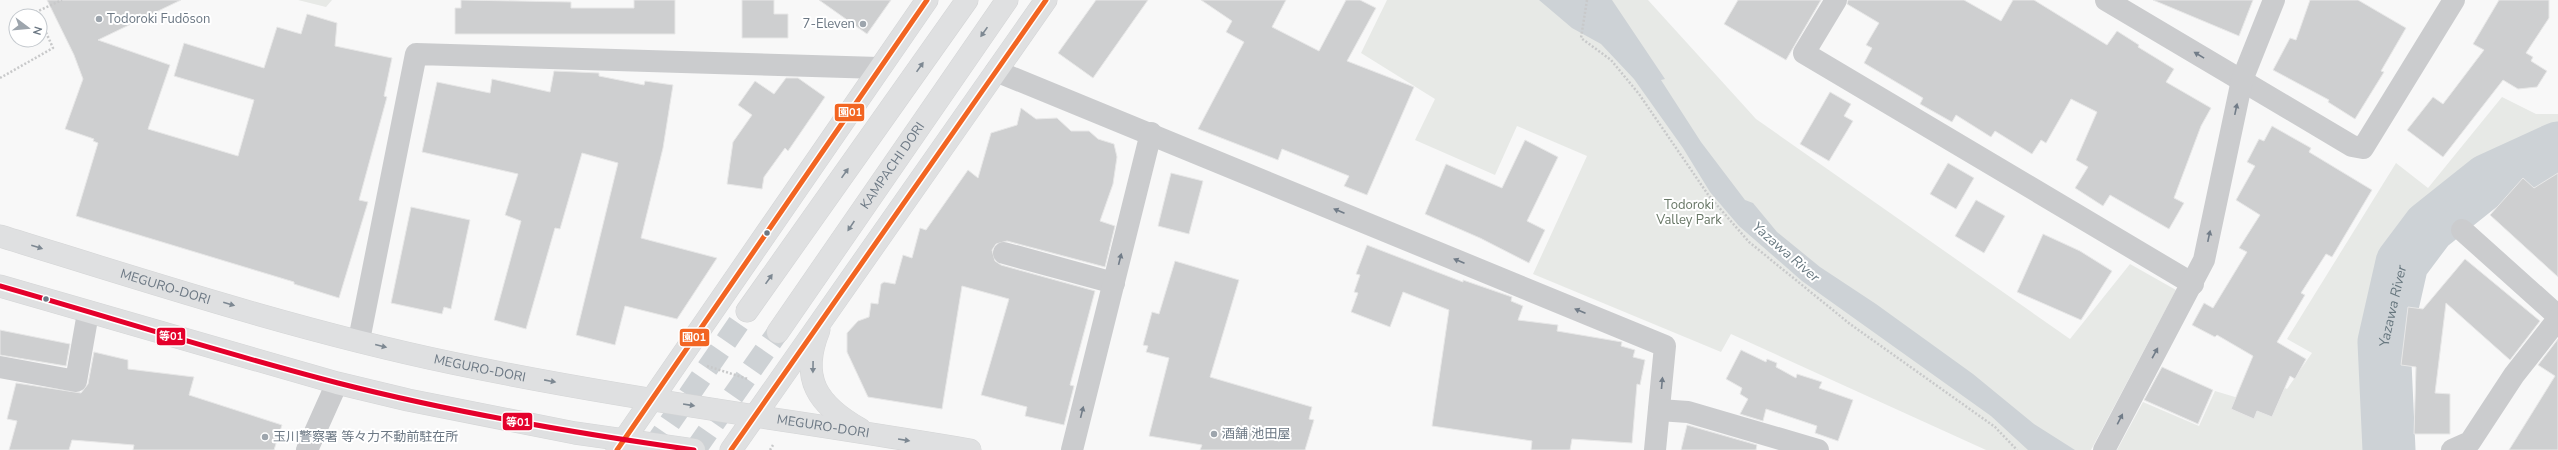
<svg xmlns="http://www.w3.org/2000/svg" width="2558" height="450" viewBox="0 0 2558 450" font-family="'Nunito Sans','Noto Sans JP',sans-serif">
<rect width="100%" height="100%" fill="#f8f8f8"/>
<g fill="#e7e9e6">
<path d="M298,0H332L326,7Z"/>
<path d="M1387,0H1648L1756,119L2070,339L2130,264L2176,290L2091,450H1986L1731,334L1721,352L1533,274L1587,156L1517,126L1495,175L1415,140L1435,99L1361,53Z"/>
<path d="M2502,97L2536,114H2558V152L2522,162L2478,198L2454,222L2406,286L2367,349L2382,450H2117L2143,402L2199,426L2215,391L2255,403L2265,376L2287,389L2312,353L2287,339L2396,163L2428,188Z"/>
</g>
<g fill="#cdd2d6">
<path d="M1539,0H1612L1665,79L1661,80L1701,142L1745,200L1753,203L1777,232L1820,267L1876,304L1973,374L2034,424L2075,450H2028L1991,416L1802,281L1739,226L1710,192L1683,148L1634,79L1601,44L1572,28Z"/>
<path d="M2373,354L2397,355L2398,405L2404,450H2378L2373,404Z"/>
</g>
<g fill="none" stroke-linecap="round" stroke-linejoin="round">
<path stroke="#cdd2d6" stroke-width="53" id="s1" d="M2389,450L2384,342L2402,263L2429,227L2488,180L2558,148"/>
</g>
<g fill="#cecfd0" stroke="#e8e8e8">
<path d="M47,0H181L98,40L170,65L148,129L238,156L254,100L174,76L184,43L264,68L277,27L301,34L307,14L337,23L335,46L392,58L384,96L387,97L359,200L368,202L339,298L294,284V282L76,216L98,143L93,141L94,139L65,129L83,79L74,55Z"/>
<path d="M461,0L571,2V8H634V0H675V34H455V8H461Z"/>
<path d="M742,0H774V14H788V38H742Z"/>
<path d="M819,0H891L867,34Z"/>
<path d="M1096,0H1148L1093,78L1058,53Z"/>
<path d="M1201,0H1286L1272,27L1319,51L1346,0H1360L1376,8L1347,61L1414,87L1367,195L1344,186L1349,176L1282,149L1278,160L1198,129L1244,42L1226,32L1232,21Z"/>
<path d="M1738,0H1821L1786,60L1724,24Z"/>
<path d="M1848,0H1964L2001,21L2013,0H2034L2107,45L2117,31L2139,45L2138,47L2174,69L2166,82L2211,108L2201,126L2174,198L2184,203L2169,229L2110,195L2103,206L2075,188L2088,167L2076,160L2097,112L2071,99L2046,143L2041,140L2032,154L1995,131L1991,137L1956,115L1952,122L1920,104L1923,98L1864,63L1872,48L1866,45L1879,23L1847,4Z"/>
<path d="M2153,0H2253L2239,36Z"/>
<path d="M2310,0H2358L2406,28L2381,71L2384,72L2355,119L2328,102L2329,100L2273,70L2290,38L2296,40Z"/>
<path d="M2499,0H2549V18L2526,53L2533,57L2531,61L2547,71L2537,87L2518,89L2503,80L2443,157L2407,130L2433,97L2443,104L2484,50L2473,44Z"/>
<path d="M554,71L599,73V76L644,85L645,81L673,85L663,148L641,238L717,258L677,319L625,306L615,345L576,335L618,163L582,153L560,229L555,228L526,329L494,320L521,221L505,215L518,174L422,152L437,82L490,93L492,79L550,92Z"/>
<path d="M786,78H798L825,97L788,151L785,148L764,177L762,189L727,184L733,142L752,115L738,105L755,81L774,94Z"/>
<path d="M1830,92L1851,104L1844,116L1853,121L1829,161L1800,144Z"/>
<path d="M1021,108L1036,119L1057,118L1071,131H1089L1098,139L1114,144L1117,157L1113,184L1100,221L1115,226L1105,267L1007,241L996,244L992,250L995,261L1001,265L1095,291L1070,385L1074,386L1064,425L1025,416L1027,407L981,395L1009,299L962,286L942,409L868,397L847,352V333L858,321L869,317L871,303L878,304L881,284L884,282L895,284L903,255L912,258L920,228L926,230L968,170L978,178L991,133L1017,125Z"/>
<path d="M2272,126L2311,148L2309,152L2372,190L2332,257L2326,254L2301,293L2305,295L2277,342L2306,359L2295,379L2290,376L2272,417L2257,411L2254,419L2231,409L2253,356L2217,335L2215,337L2192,325L2204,303L2213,308L2247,252L2239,248L2260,215L2236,200L2255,166L2247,162L2259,139L2264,141Z"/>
<path d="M1525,140L1558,157L1527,221L1545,230L1529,263L1480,238L1425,214L1446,164L1502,188Z"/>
<path d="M1948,163L1974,178L1956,209L1930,194Z"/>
<path d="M1171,173L1203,181L1189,234L1158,226Z"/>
<path d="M2558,173V277L2490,215L2523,178L2534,188Z"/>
<path d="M1976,200L2005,216L1984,253L1955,236Z"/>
<path d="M411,207L470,220L451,309L444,307L442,314L391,303Z"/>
<path d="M2043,234L2080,251L2112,271L2081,320L2017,292Z"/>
<path d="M1367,245L1463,282V280L1512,297L1511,301L1523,306L1518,320L1558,325L1557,331L1622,342L1621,346L1635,350L1633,357L1645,360L1640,385L1637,384L1632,443L1572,439L1570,450H1531L1532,441L1432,426L1449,310L1403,292L1390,327L1351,312L1358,293L1354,292L1360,275L1356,274Z"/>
<path d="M2465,259L2540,321L2510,360L2446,303L2435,393L2450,394V434H2414L2416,367L2401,365L2408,307L2423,309Z"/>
<path d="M1175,261L1239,280L1210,377L1312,407L1309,419L1314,420L1305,450H1200L1202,445L1149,436L1169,358L1146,352L1148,346L1143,345L1152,312L1159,314Z"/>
<path d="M0,330L70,344L66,366L0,355Z"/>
<path d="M2558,339V450H2509L2555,376L2538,365Z"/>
<path d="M1741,350L1766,362L1767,359L1777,363L1776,367L1796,378L1797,374L1822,382L1819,388L1853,400L1838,441L1815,433L1817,426L1766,409L1763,421L1740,414L1748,399L1740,394L1742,388L1726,379Z"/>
<path d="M94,352L128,360V369L194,377L189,395L282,425L274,450H133L134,445L72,440L69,450H9L17,421L7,419L16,383L81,393L88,384Z"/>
<path d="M2162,367L2213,390L2198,424L2144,400Z"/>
<path d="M1687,425L1757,445L1756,450H1681Z"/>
</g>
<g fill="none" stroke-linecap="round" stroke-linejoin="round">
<g stroke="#ced2d5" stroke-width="22" stroke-dasharray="22 11" stroke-linecap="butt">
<path d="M651,450L747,311"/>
<path d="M695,450L778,332"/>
</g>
<g stroke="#d4d5d6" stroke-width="23">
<g id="major">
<path id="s2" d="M0,236C149,282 299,331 452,363C624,399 798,421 970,450"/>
<path d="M0,286L337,383L408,400L575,433L694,450"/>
<path d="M747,311L967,0"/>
<path d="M819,330C799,379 818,405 860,429"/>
<path id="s3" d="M778,332L1007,0"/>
<path d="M617,450L927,0"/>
<path d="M731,450L1046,0"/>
</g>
</g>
<g stroke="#c8c9ca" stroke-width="2.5" stroke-dasharray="2 2" stroke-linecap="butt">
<path d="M1587,0L1581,38L1611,60L1639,94L1709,196L1749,242L1850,324L1995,427L2017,450"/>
<path d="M38,16L36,12L62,0"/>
<path d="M0,78L53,48L40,19"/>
<path d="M707,366L748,379"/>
<path d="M770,450L773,445"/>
</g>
<g stroke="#cbccce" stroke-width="22">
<path d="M1836,0L1804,53L2193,284"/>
<path d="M2106,0L2352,146L2363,148L2454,0"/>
<path d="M996,71L1665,346L1655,450"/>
<path d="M2462,230L2558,316"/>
<path d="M1004,253L1114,283"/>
<path d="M359,340L416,54L879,68"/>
<path d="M0,367L76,381L88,313"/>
<path d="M1659,410L1688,412L1818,450"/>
<path d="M307,450L337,383"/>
<path d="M1072,450L1151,133"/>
<path d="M2104,450L2204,260L2242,80L2274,0"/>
<path d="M2452,450L2470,442L2514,375L2558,319"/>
</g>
<use href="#major" stroke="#dfe0e1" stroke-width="22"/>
<g stroke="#fff" stroke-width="8">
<g id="bus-1">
<path d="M617,450L927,0"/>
<path d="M731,450L1046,0"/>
</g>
</g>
<g stroke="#fff" stroke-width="8">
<path id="bus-2" d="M0,286C112,318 225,354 338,383C455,413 574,433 694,450"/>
</g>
<use href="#bus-1" stroke="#f26522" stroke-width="5"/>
<use href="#bus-2" stroke="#e4002b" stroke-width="5"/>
</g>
<defs><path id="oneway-solid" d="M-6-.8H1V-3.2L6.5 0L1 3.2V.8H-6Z"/></defs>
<g fill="#7d8892">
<use href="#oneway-solid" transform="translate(984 32) rotate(125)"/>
<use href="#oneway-solid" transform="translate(920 67) rotate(-55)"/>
<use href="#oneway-solid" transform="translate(845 173) rotate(-55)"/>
<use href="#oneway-solid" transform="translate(851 226) rotate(124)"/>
<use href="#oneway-solid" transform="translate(37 247) rotate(17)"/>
<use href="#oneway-solid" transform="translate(769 279) rotate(-55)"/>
<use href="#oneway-solid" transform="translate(229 304) rotate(16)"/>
<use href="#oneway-solid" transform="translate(381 346) rotate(14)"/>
<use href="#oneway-solid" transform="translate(813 367) rotate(91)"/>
<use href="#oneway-solid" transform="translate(550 381) rotate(11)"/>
<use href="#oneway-solid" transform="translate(689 405) rotate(9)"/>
<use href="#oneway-solid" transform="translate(904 440) rotate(9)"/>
</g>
<g fill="#717c88">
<use href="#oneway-solid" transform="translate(2199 55) rotate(-149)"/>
<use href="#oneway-solid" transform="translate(2236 109) rotate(-78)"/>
<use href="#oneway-solid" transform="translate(1339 211) rotate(-157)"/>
<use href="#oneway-solid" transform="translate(2209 236) rotate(-78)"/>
<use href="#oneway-solid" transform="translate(1120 259) rotate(-76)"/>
<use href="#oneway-solid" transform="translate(1459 261) rotate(-157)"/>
<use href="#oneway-solid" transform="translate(1580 311) rotate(-157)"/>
<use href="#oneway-solid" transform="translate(2155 353) rotate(-61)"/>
<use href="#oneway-solid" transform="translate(1662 383) rotate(-85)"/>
<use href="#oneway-solid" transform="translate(1082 412) rotate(-76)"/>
<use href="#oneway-solid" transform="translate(2120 419) rotate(-63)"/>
</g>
<g fill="#9da5ad" stroke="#fff" stroke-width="1.5">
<circle cx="99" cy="19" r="4"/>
<circle cx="863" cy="24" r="4"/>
<circle cx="1214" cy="434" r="4"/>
<circle cx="265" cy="437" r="4"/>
</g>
<g fill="#6c7884" stroke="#fff" stroke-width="1.5">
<circle cx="767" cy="233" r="3.5"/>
<circle cx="46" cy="299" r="3.5"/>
</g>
<g text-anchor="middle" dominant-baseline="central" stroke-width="4" stroke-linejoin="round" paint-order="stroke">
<g font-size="13" fill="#6c7884" stroke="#fff" text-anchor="start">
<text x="107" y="19">Todoroki Fudōson</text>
<text x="855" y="24" text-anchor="end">7-Eleven</text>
<text x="1222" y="434">酒舗 池田屋</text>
<text x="273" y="437">玉川警察署 等々力不動前駐在所</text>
</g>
<g font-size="13" fill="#6c7884" stroke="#fff">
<text stroke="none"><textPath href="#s3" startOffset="202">KAMPACHI DORI</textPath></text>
<text stroke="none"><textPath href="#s2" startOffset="173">MEGURO-DORI</textPath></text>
<text stroke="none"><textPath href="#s2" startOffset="498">MEGURO-DORI</textPath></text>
<text stroke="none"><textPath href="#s2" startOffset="846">MEGURO-DORI</textPath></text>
</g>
<g font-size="13" fill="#687766" stroke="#fff">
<text x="1689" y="205">Todoroki<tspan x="1689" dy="15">Valley Park</tspan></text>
</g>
<g font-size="14" font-style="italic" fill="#67777f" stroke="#fff">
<text transform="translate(1786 252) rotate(41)">Yazawa River</text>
<text stroke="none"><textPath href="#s1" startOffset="145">Yazawa River</textPath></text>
</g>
</g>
<g stroke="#fff" stroke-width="1.5">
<rect x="834" y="103" width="31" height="19" rx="4" fill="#f26522"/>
<rect x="156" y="327" width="30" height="19" rx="4" fill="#e4002b"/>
<rect x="679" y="328" width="31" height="19" rx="4" fill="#f26522"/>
<rect x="502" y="412" width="31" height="19" rx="4" fill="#e4002b"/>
</g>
<g font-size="11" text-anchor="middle" font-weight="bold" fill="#fff">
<text x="850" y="116">園01</text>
<text x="171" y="340">等01</text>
<text x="694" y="341">園01</text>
<text x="518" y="426">等01</text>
</g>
<g transform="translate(28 28) rotate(106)"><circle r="19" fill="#ffffff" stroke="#c4c9ce"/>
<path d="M0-3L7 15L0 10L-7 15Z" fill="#9da5ad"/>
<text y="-6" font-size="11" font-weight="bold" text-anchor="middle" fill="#6c7884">N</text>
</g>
</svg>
